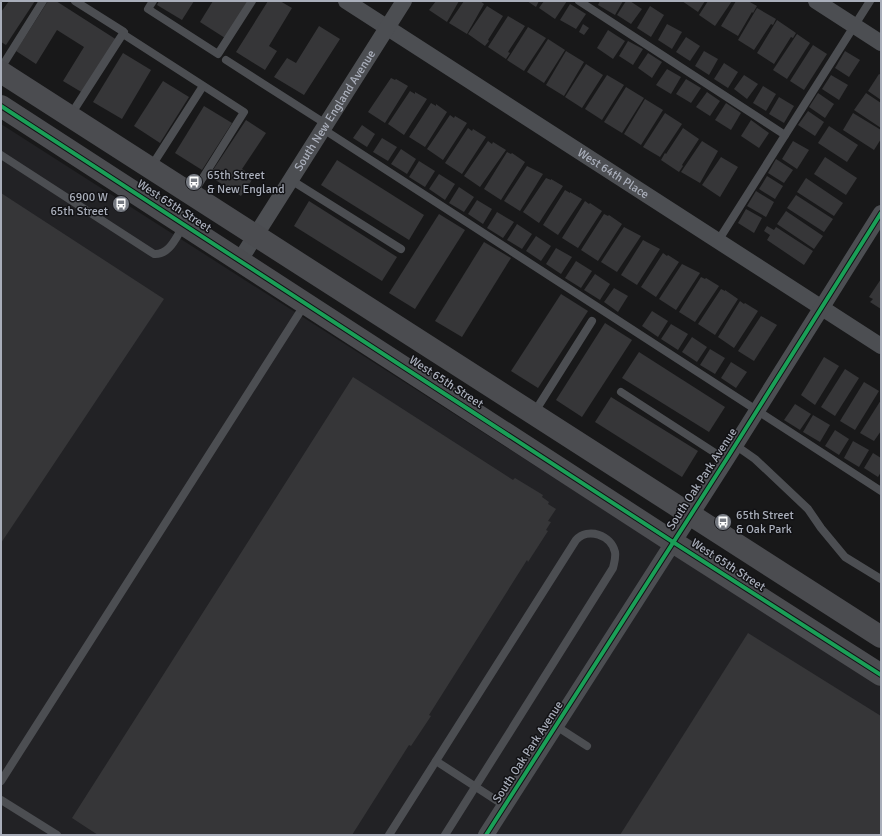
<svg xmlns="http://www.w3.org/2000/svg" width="882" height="836" viewBox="0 0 882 836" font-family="Signika,sans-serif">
<rect width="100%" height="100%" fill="#181819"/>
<path fill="#222225" d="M1,124L881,687V835H1Z"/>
<g fill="#363638">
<path d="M9,1H35L6,45L1,42V12Z"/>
<path d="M48,1H56L117,40L83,93L63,81L84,47L57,30L36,64L16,51Z"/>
<path d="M159,1H194L182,20L157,5Z"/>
<path d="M213,1H248L225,38L200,22Z"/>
<path d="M268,1H280L292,8L269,46L277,51L265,70L236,52Z"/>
<path d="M436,1H459L447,22L429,10Z"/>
<path d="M464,1H480L484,4L467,34L449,23Z"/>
<path d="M527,1H539L536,7Z"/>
<path d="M544,1H567L555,19L539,8Z"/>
<path d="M600,1H623L615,15L598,5Z"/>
<path d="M626,1H630L642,9L631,24L617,15Z"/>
<path d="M682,1H705L698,12Z"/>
<path d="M708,1H732L715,26L699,15Z"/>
<path d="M736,1H748L757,6L753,13L752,12L738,36L721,26Z"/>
<path d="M570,4L586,14L576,29L560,20Z"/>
<path d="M487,6L503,16L488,40L489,41L485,46L468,34Z"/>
<path d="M650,6L664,15L651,37L637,28Z"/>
<path d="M757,8L776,19L773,25L771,24L754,50L738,40Z"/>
<path d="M508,16L525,26L508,52L510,53L506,59L488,47Z"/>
<path d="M777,20L796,33L793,38L791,37L774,64L757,53Z"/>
<path d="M583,24L589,28L584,35L579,32Z"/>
<path d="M667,24L682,32L672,49L658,40Z"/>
<path d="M319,26L340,39L304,95L274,77L287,58L296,63Z"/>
<path d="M528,27L546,38L524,71L507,60Z"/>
<path d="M608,30L625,41L613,59L597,48Z"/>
<path d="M797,34L810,43L787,79L773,70Z"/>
<path d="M686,37L700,46L690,61L676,52Z"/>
<path d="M548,39L565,50L544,83L527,72Z"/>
<path d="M628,41L643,49L633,65L619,56Z"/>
<path d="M813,45L827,54L804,90L790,81Z"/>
<path d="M566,51L584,62L564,96L546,85Z"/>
<path d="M704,51L718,59L709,75L695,66Z"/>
<path d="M845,51L860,60L849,77L835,68Z"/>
<path d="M123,53L151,70L122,119L93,102Z"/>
<path d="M648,53L662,62L652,78L638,68Z"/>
<path d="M724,63L738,72L728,88L714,79Z"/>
<path d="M586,64L603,75L582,108L565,97Z"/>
<path d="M667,69L681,77L671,94L656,85Z"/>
<path d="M879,74L881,75V100L868,91Z"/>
<path d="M607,75L624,85L602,120L585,109Z"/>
<path d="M744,75L758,84L747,99L734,89Z"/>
<path d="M831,75L848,85L839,100L822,89Z"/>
<path d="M391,78L395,80L396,79L408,86L385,123L368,112Z"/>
<path d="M686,79L701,88L691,103L676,94Z"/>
<path d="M163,81L189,97L160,143L134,126Z"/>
<path d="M763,86L776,94L766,111L753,103Z"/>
<path d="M626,87L644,98L622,133L604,122Z"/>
<path d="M410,91L415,94V92L427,99L404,135L388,124Z"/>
<path d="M707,92L720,101L710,116L696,107Z"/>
<path d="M818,93L834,104L825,118L809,107Z"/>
<path d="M866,93L881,103V128L854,110Z"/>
<path d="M779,97L794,106L784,123L769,114Z"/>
<path d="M645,99L663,110L641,145L624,134Z"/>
<path d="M431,103L436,106V104L447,112L425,147L409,137Z"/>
<path d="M726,103L741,113L731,130L715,120Z"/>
<path d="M204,106L232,123L202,170L175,153Z"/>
<path d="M808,111L824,122L815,136L798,125Z"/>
<path d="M665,113L682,124L660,157L643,147Z"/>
<path d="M853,113L881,130V139L874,150L843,130Z"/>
<path d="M450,115L454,118L455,116L467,123L443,160L427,149Z"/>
<path d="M246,120L266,133L242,169L254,177L241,196L209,176Z"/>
<path d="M751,120L769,133L759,148L741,136Z"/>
<path d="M362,125L375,134L367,147L353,138Z"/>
<path d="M829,126L858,145L847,162L818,143Z"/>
<path d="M468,128L472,131L473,129L486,137L462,174L445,163Z"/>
<path d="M683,128L699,139L682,165L683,166L679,172L661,160L665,153L666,154Z"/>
<path d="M382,138L397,147L388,161L373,152Z"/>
<path d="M488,141L492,144L493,142L506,150L480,187L464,176Z"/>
<path d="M702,141L718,151L700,183L681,172Z"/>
<path d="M793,141L809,150L797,169L782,159Z"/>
<path d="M401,149L416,159L407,174L391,164Z"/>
<path d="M507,152L511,154L512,153L525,162L501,200L484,189Z"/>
<path d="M721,157L738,167L720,197L702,185Z"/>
<path d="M825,157L857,178L846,195L814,174Z"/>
<path d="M776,159L793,170L784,183L768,173Z"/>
<path d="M337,160L424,215L409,240L321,185Z"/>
<path d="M419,161L435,171L425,187L409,177Z"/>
<path d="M527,166L543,174L520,211L504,201Z"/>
<path d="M439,174L455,184L445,200L429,189Z"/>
<path d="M767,176L783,186L775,199L759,189Z"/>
<path d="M546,178L551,180V179L563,186L539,223L523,212Z"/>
<path d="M806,178L843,203L834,216L797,192Z"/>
<path d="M459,187L474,197L464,212L449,203Z"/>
<path d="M565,190L570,193V192L582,199L558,235L543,225Z"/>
<path d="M756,191L774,202L766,217L747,206Z"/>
<path d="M1,193L164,299L1,543Z"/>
<path d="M796,195L833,219L824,232L787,208Z"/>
<path d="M477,200L492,209L483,224L468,214Z"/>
<path d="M309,201L397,257L382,281L294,226Z"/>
<path d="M585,201L589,204L590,203L602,211L578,248L562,238Z"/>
<path d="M746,209L762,218L754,233L738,223Z"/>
<path d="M786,211L823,236L814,249L777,224Z"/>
<path d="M497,212L514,222L503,238L487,228Z"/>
<path d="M439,214L465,230L415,309L389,293Z"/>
<path d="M604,214L608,216L609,215L622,224L598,261L581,250Z"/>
<path d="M517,224L532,234L522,249L507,240Z"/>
<path d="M767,226L774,230L776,227L813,251L804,265L767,240L770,235L764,231Z"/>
<path d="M624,227L641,236L617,272L601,262Z"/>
<path d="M536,236L551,246L541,261L526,251Z"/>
<path d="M643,240L660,249L637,285L621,275Z"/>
<path d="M484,242L511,258L462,337L435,321Z"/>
<path d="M556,248L572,257L561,274L546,264Z"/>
<path d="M663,253L667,256L668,255L679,262L656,297L641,287Z"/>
<path d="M576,261L592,271L581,288L565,278Z"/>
<path d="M682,264L700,273L676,310L659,299Z"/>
<path d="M595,274L610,284L600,300L584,290Z"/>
<path d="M701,277L705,279L706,278L719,286L695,322L679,312Z"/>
<path d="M881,279V309L870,302L873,299L869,297Z"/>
<path d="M614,288L628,296L618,312L604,302Z"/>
<path d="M721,289L725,291V290L738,299L715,335L698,324Z"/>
<path d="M561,294L588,311L538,388L511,371Z"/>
<path d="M740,301L744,304L745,303L758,311L734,348L718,337Z"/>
<path d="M652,311L668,321L658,337L642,326Z"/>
<path d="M761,316L777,325L754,361L738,351Z"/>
<path d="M605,323L632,340L582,417L556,400Z"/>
<path d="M671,324L688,334L678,350L661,339Z"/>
<path d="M692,337L707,347L697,362L682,352Z"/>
<path d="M710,349L725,358L715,374L700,365Z"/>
<path d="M639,352L725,407L709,432L622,378Z"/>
<path d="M824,357L839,366L815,405L801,395Z"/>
<path d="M731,362L747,372L736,388L721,378Z"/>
<path d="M845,369L859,378L835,416L821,407Z"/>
<path d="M353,377L513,480L515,478L543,495L542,497L549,502L548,504L556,509L548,521L551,522L546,530L548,531L528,562L527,560L429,715L431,716L411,746L409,745L352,835H98L72,818Z"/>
<path d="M864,382L879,391L855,430L840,421Z"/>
<path d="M611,397L698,451L682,477L595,422Z"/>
<path d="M881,400V431L874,441L860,433Z"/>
<path d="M795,404L811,414L800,430L784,420Z"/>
<path d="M813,415L830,425L820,442L803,432Z"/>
<path d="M835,430L849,439L839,455L825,446Z"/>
<path d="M853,441L869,450L859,467L844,458Z"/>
<path d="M873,453L881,458V472L878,477L864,468Z"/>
<path d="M748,633L881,716V835H620Z"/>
</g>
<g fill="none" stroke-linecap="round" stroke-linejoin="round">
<g stroke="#4c4e52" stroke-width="8">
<path d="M153,1L148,9L218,54L252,1"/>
<path d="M579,1L785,135"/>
<path d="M123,34L244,112L192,195"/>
<path d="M226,60L326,124"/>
<path d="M1,68L43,1"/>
<path d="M70,116L124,32L75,1"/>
<path d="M323,129L881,491"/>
<path d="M1,155L154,254C170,255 176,237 184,225"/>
<path d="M151,167L203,86"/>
<path d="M291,180L401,249"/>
<path d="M718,241L870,1"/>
<path d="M621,392L726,460"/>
<path d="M534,413L592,321"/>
<path d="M735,445L755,459L808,509L821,528L845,557L881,579"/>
<path d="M556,726L587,746"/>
<path d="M436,761L505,806"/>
<path d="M1,781L305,304"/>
<path d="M1,800L57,835"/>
<path d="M389,835L576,540C588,527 611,535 615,552C616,558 614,563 613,568L445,835"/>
</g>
<g stroke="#4c4e52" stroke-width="16">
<path id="s1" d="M346,1L881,346"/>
<path d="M816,1L881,43"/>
<path id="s2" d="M240,260L404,1"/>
<path d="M486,835L726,460L881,213"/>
</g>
<g stroke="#4b4c50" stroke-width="22">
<path d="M1,72L881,637"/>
<path d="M1,106L673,542L881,675"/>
</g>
<g stroke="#121215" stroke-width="6">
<g id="cycleway">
<path d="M1,106L673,542L881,675"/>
<path d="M486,835L726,460L881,213"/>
</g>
</g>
<use href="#cycleway" stroke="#1a9f57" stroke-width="4"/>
</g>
<defs>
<g id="bus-disc" transform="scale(0.9)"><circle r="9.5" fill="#767a82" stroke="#121215"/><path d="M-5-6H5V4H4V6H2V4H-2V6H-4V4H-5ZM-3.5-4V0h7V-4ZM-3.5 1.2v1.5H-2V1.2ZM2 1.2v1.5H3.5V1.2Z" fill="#fff"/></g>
</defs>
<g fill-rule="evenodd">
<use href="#bus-disc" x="194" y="182"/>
<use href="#bus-disc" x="121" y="204"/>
<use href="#bus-disc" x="723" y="522"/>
</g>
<g text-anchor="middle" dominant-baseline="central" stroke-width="3" stroke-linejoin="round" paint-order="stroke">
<g font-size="12" fill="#a9aeba" stroke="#121215">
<text stroke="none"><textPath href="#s2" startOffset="177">South New England Avenue</textPath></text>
<text stroke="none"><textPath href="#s1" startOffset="318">West 64th Place</textPath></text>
<text transform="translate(174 206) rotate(33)">West 65th Street</text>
<text transform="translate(446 382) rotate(33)">West 65th Street</text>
<text transform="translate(702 479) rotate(-57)">South Oak Park Avenue</text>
<text transform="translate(728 565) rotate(33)">West 65th Street</text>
<text transform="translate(528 752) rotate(-57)">South Oak Park Avenue</text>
</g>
<g font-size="12" fill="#a9aeba" stroke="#121215" text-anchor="start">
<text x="207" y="175">65th Street<tspan x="207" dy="14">&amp; New England</tspan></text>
<text x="108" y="197" text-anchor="end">6900 W<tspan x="108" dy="14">65th Street</tspan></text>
<text x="736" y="515">65th Street<tspan x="736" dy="14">&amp; Oak Park</tspan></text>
</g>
</g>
<rect width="882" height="836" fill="none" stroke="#a9aeba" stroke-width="4"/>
</svg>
